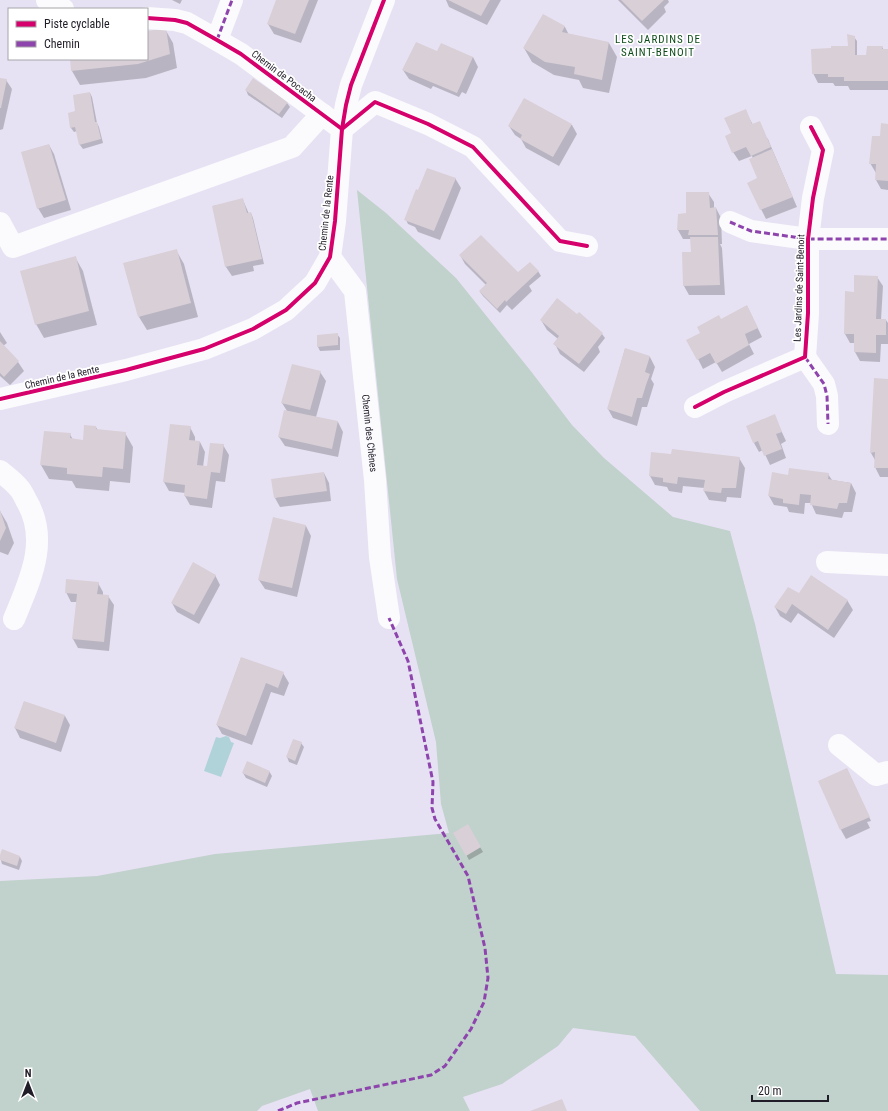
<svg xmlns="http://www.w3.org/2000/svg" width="888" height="1111" viewBox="0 0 888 1111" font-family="'Roboto Condensed',sans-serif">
<rect width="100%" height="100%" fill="#e7e2f3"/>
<path fill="#c1d1cc" d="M357,190L386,213L456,278L530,370L572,425L604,458L673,517L730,531L755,624L836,974L888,975V1111H700L635,1036L573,1028L558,1046L502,1084L463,1097L470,1111H318L310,1089L262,1106L257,1111H0V881L97,876L215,854L449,833L441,804L436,742L397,579Z"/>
<path fill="#b0d3d9" d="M226,736L229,737L231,742L234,743L221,777L204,771L216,737L220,738Z"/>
<g fill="#0003">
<path d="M172,0H182L180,4Z"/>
<path d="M277,0H318L301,43L274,34L268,24Z"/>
<path d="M446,0H501L487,25L449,7Z"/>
<path d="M618,0H668L669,2L664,7L666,12L648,30Z"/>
<path d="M543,15L565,27L569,35L609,43L617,57L609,93L583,88L579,80L554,75L532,62L524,48Z"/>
<path d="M165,29L173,43L177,68L146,78L80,85L72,71L71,59H147V32Z"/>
<path d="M854,37L857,41V56H867L882,47L884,50H888V90H850L848,86H835L833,83H818L813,73L848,47Z"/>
<path d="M437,52L473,57L478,67L466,94L462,92L459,97L433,86L431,89L409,79L403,70Z"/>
<path d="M0,79L6,80L12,89L3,129L0,130Z"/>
<path d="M246,90L287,103L290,107L282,118L248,95Z"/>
<path d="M90,93L92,97L97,123L99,127L103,143L83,149L80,145L77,131L74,132L71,128L76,112Z"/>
<path d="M745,110L753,125L768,139L770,144L797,207L766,219L748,183L758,179L753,159L752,156L739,161L733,152L732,134Z"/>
<path d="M572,125L577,134L559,166L526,148L521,139L515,135L509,126Z"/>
<path d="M888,125V190L881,189L876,180V173L870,163L881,137Z"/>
<path d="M49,145L54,154L71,210L44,218L38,208Z"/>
<path d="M455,178L461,188L440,240L418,232L415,227L408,224L406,220Z"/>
<path d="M708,193L714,202V208H716L721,218L722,244H720L722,248L725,295H689L684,286L692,253V239H683L678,230L679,215L687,214Z"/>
<path d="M243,200L249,214L251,213L253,218L264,264L253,266L254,271L232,276L226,267L213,206Z"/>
<path d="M176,250L184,264L198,317L147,330L139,317Z"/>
<path d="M460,255L519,274L538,271L541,276L529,286L532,291L512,310L507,305L500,313L483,296L480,292L486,285L465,264Z"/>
<path d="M75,257L83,271L97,325L44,338L36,324Z"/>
<path d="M877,277L883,286L881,320H886L888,323V344H881L880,362L860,361L855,352V343H850L845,334L846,292L855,293Z"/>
<path d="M747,306L762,337L749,344L754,354L722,372L716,362L703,369L698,359L721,321Z"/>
<path d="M541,320L602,334L605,338L598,347L600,352L584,372L560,354L555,344L558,339L547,330Z"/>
<path d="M0,332L7,343L3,346L18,362L24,371L10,385L0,376Z"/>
<path d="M337,334L340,338V350L320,351L318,347Z"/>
<path d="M625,349L650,357L655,367L651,379L654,384L647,407H642L637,426L613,418L608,409Z"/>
<path d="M320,372L326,381L316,417L338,422L343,432L338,457L285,446L279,437L287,411L282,403Z"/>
<path d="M888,380V477H880L875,467V460L871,453Z"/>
<path d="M774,415L786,441L781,444L786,458L770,465L763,450L759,452L754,443Z"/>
<path d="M96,427L98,431L125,433L133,447L130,483L110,481L109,491L76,488L72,481L49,479L41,465L70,434L73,440L83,441Z"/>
<path d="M190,427L195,437V442H200L205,452L203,467H208L223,445L229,455L225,482L216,481L212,508L190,505L185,496V493L169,491L164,482Z"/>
<path d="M739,458L745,468L741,498L727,497L726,502L709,500L704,491V488L683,486L682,493L669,491L667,487L655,485L650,476Z"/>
<path d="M324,473L329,483L331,501L280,507L275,498Z"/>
<path d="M828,474L832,480L851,483L856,493L852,512H844L842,518L816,514L811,503H805L804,514L789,512L787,507L774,505L769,496L789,476Z"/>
<path d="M0,511L7,523L14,543L8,555L0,552Z"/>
<path d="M274,519L306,526L311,536L297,597L265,589L259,580Z"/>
<path d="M215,575L220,585L199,624L177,612L172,603Z"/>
<path d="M98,583L103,592V595L108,596L114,605L109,651L78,648L73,639L77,602H71L66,592Z"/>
<path d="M799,594L847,600L853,610L834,638L798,613L791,623L780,616L775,607Z"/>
<path d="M241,658L283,673L289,683L284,696L271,692L252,745L222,734L217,725Z"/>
<path d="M24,702L65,716L70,725L61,752L20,738L15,728Z"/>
<path d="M301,743L304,747L297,765L289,762L287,757Z"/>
<path d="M847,769L871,821L867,822L870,828L846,839L841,830Z"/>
<path d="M269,771L272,776L267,787L246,778L243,773Z"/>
<path d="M467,825L483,852L469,860L455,834Z"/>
<path d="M0,857H20L22,861L19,870L2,864Z"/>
</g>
<g fill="#d9cfd7">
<path d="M276,0H309L295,34L267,24Z"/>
<path d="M448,0H490L481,16Z"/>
<path d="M621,0H664L642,21Z"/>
<path d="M543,14L565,26L562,32L609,42L602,80L574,74L575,67L545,62L523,48Z"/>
<path d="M166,28L170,54L138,64L71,71L70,59H147V31Z"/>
<path d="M847,34L855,36V55H866L867,46H883L882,49H888V81H844V77H828V74H812L811,49L831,48V46H848Z"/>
<path d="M416,42L437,51L441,43L473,57L457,93L402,70Z"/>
<path d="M0,78L7,79L1,108H0Z"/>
<path d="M253,78L288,102L279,114L245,90Z"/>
<path d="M90,92L95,122H97L101,139L79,145L75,127L70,128L68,113L75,111L73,95Z"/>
<path d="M524,98L572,124L553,157L520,139L522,135L508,126Z"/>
<path d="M746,109L752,124L760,121L771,147L751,156L746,147L732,153L725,136L731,133L724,118Z"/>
<path d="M881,123L888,124V181L875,180L876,164H869L872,136H880Z"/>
<path d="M49,144L66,200L37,209L21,152Z"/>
<path d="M772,149L793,197L760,210L747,183L757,178L749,159Z"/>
<path d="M427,168L456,178L434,231L404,220L416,189L418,190Z"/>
<path d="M686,192H709L710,208L716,207L718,235H688L689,230H677L678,214L686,213Z"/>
<path d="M243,198L247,213L251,212L262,259L225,267L212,206Z"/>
<path d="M481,235L518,272L530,262L539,271L506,302L505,300L497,309L479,291L487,283L459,255Z"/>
<path d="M690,237H718L720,285L683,286L682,252H691Z"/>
<path d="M177,249L191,303L138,317L123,263Z"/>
<path d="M76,256L89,311L35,325L20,271Z"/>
<path d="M854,275L878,276L876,319H886V335H876V353L854,352V334H844L845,291L854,292Z"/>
<path d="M557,298L577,314L579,312L603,333L579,364L553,344L559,336L540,320Z"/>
<path d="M747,305L758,328L745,334L749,345L716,364L710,353L697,360L686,340L700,333L697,327L719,315L721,319Z"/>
<path d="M338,333V345L317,347V335Z"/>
<path d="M0,341L19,361L4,377L0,373Z"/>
<path d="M625,348L650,356L645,372L650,374L646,385L642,398H637L632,417L607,409Z"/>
<path d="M292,364L321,371L310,410L281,403Z"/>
<path d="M874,378L888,379V468H874L875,452L870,453Z"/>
<path d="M284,410L338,421L332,449L278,437Z"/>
<path d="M775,414L782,432L776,434L782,449L764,456L758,441L753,443L746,426Z"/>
<path d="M170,424L191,426L189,440L200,441L197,465L207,466L210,443L224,444L220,473L211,472L207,499L184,496L185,485L163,482Z"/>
<path d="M84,425L96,426V429L126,432L123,469L103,467L102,477L67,474V468L40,465L44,431L71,433L70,438L83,440Z"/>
<path d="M672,449L740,457L736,488H722L721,493L703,491L705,480L678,477L677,484L663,482V478L649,476L651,452L671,454Z"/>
<path d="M789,468L829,473L828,479L851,483L847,503H839L837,509L810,505L811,495L800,494L799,505L783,503V499L768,496L772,472L788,475Z"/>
<path d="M324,472L327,491L274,498L271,479Z"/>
<path d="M0,510L6,528L0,541Z"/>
<path d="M273,517L306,525L292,588L258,580Z"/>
<path d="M193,562L216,575L194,615L171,603Z"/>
<path d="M811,575L848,600L828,630L792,604L786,614L774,607L788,587L799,593Z"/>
<path d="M66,579L99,582L97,594L109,595L104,642L72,639L77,594L65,593Z"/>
<path d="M241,657L284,672L278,688L266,683L246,736L216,725Z"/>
<path d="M24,701L65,715L56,743L14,728Z"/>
<path d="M293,739L302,742L295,761L286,757Z"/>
<path d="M247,761L270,771L265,783L242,773Z"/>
<path d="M847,768L870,817L840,830L818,781Z"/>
<path d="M468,824L481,847L466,856L453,833Z"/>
<path d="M2,849L20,856L17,866L0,860V855Z"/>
<path d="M562,1099L567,1111H530Z"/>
</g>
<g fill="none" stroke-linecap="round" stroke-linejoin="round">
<g stroke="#fbfbfd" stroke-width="22">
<path d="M47,0L63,9"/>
<path d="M147,18L175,20L187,23L217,40L241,54L342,129L375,102L428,124L473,147L560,241L587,246"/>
<path d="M217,40L232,0"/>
<path d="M730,222L751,231L808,239H888"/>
<path d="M0,223L13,247L292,147L322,114"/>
<path id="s1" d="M330,257L355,291L375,480L380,557L389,618"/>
<path d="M805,357L824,384L827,396L828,424"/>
<path d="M0,399L126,370L204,349L253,329L286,310L315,283L330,257L335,221L342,129L346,105L351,85L384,0"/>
<path d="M695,407L724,392L805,357L808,313V239L813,198L823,150L811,127"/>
<path d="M0,471C6,476 13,481 18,487C22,491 24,496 26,500C50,540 30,580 14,619"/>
<path d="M827,562L888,565"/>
<path d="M839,745L876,775L888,772"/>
</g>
<g stroke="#8e44ad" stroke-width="3" stroke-dasharray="6 3" stroke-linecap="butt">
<path d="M217,40L232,0"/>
<path d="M730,222L751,231L808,239H888"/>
<path d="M805,357L824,384L827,396L828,424"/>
<path d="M278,1111L297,1103L431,1075L445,1066L471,1029L484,1002L488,978L485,948L468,876L435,819L432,808L433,782L408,661L389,618"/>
</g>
<g stroke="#fff" stroke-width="6">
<g id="cycleway">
<path d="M147,18L175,20L187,23L217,40L241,54L342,129L375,102L428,124L473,147L560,241L587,246"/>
<path d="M0,399L126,370L204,349L253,329L286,310L315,283L330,257L335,221L342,129L346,105L351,85L384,0"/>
<path d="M695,407L724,392L805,357L808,313V239L813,198L823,150L811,127"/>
</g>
</g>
<use href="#cycleway" stroke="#d6006c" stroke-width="4"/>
</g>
<g text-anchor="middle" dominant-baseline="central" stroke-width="3.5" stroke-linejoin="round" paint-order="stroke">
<g font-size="10" fill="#211d28" stroke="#fff">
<text transform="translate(284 76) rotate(37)">Chemin de Pocacha</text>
<text transform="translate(326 213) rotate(-84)">Chemin de la Rente</text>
<text transform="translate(799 288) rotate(-88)">Les Jardins de Saint-Benoit</text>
<text transform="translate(62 377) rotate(-13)">Chemin de la Rente</text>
<text stroke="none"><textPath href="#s1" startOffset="185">Chemin des Chênes</textPath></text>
</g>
<g font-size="11" letter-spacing="1" fill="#0d4b1a" stroke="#fff">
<text x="658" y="39">LES JARDINS DE<tspan x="658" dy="13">SAINT-BENOIT</tspan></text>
</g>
</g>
<rect x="8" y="8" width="140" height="52" fill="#ffffff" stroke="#a6a5a9"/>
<rect x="16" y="21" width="20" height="6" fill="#d6006c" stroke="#a6a5a9"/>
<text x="44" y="28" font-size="12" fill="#211d28">Piste cyclable</text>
<rect x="16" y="41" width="20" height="6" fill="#8e44ad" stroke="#a6a5a9"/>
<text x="44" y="48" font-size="12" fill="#211d28">Chemin</text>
<g transform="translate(28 1083)" stroke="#ffffff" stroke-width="3" paint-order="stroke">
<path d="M0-3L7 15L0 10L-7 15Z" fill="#211d28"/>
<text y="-6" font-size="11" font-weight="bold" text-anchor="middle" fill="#211d28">N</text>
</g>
<path d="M752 1095v6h76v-6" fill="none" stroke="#211d28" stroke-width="2"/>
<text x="758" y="1095" font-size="12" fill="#211d28" stroke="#ffffff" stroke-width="3" paint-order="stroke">20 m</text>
</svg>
